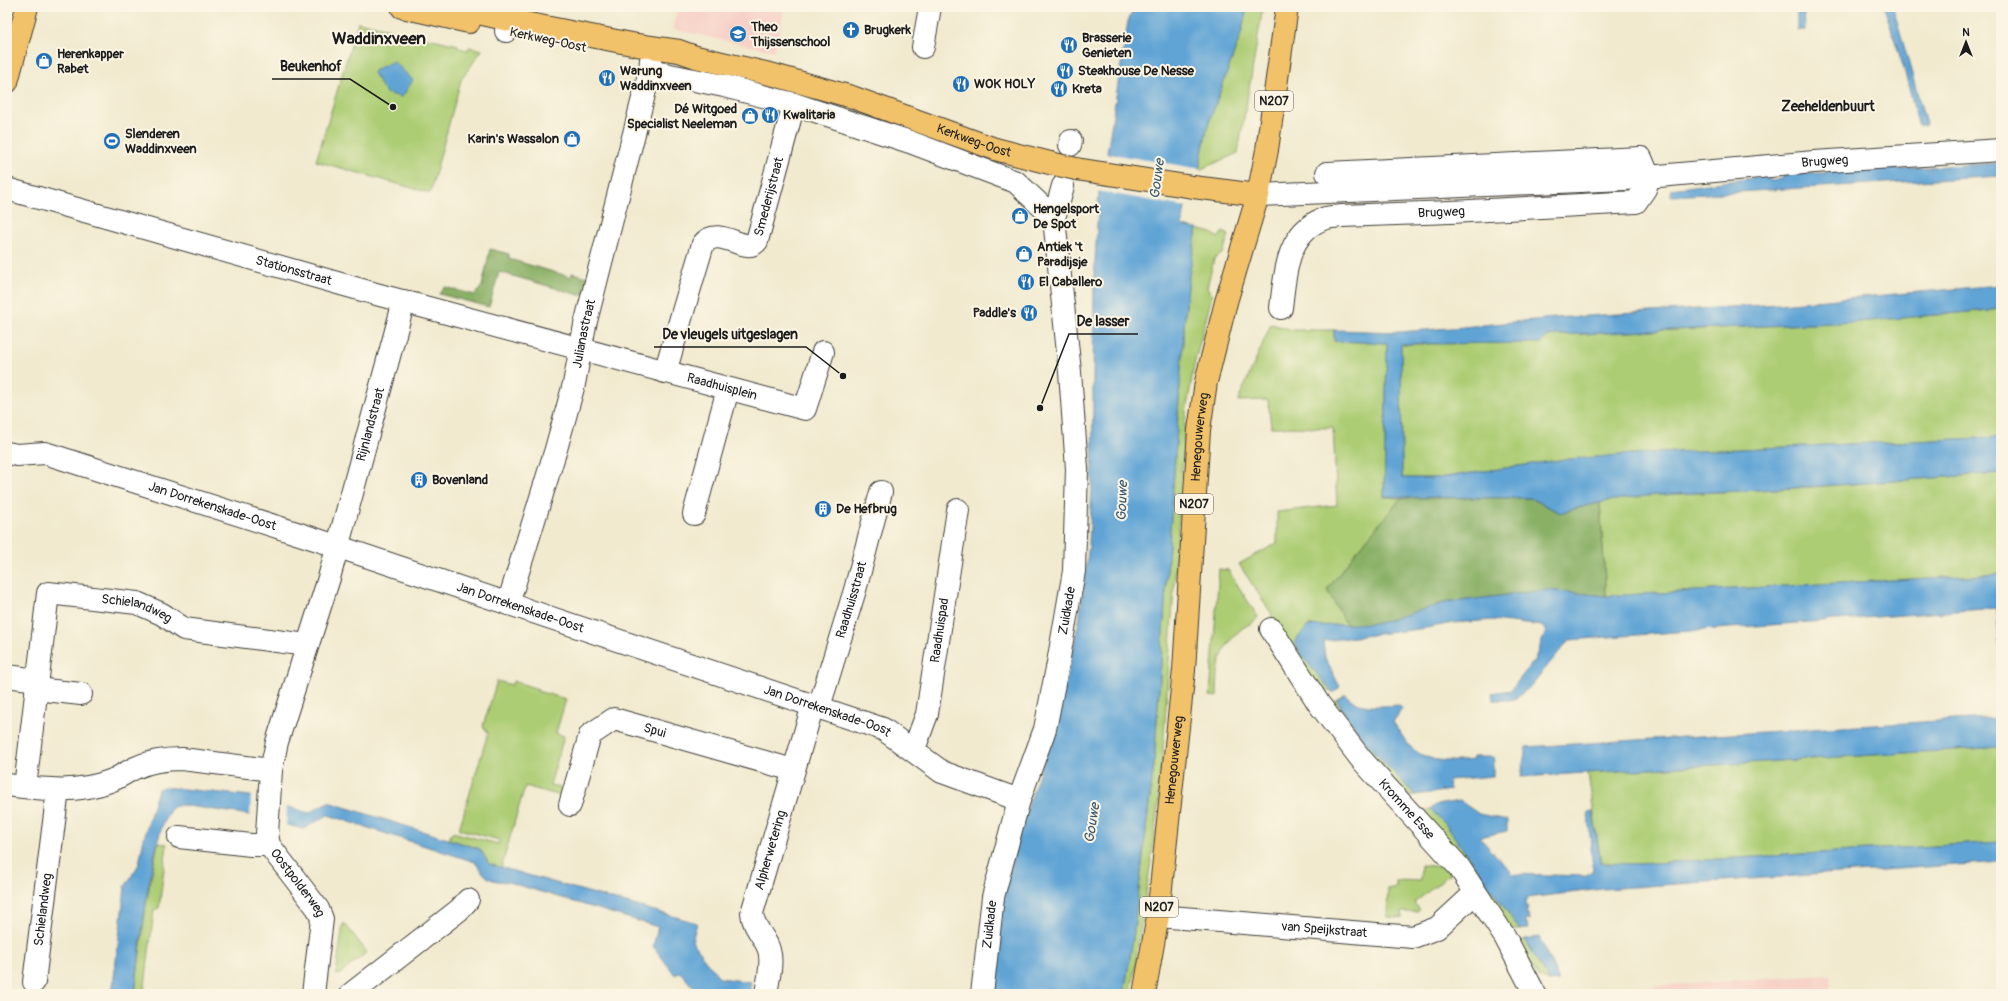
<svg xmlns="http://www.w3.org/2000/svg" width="2008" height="1001" viewBox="0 0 2008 1001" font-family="Pangolin,sans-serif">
<rect width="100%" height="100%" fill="#fcf5e5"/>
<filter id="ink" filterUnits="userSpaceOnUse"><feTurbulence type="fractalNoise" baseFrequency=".025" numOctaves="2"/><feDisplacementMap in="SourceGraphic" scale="8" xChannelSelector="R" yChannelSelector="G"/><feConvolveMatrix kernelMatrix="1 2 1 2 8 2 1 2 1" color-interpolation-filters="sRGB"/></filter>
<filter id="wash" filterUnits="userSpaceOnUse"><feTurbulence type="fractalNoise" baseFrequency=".012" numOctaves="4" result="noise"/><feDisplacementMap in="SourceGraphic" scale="16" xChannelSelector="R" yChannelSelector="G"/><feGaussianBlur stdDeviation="0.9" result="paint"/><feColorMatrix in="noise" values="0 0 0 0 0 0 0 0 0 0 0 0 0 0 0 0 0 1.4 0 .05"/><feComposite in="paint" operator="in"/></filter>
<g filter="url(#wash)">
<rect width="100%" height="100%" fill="#f1eacf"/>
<g fill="#f7d1c7">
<path d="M678,7H785L774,51L672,29Z"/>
<path d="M1830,975L1831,994H1597L1616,988Z"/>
</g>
<g fill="#adcd74" stroke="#647448">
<path d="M1247,7H1263L1238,153L1199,170L1207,128L1241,34Z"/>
<path d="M358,22L458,45V48L468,50L469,47L482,50L461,80L430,193L316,161Z"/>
<path d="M1197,229L1212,233L1218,238L1223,232L1229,235L1223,253L1214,259L1207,287L1212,296L1195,361L1186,412L1162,765L1155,834L1131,994H1124L1133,939L1154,764L1184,327L1189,276Z"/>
<path d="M2001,309V437L1633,454L1559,460L1438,478H1402L1401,344L1541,343L1548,336L1557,335L1857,322Z"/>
<path d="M1271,324L1293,330H1334V341L1387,343L1384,497L1401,498L1355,553L1327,590L1347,625L1308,626L1302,654L1333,693L1315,687L1276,629L1271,613L1239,564L1277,543V512L1337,505L1333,428L1271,427L1268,400L1238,401Z"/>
<path d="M2001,473V574L1606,596L1600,502L1642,496L1813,487Z"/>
<path d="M1219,569L1228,570L1258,617C1254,624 1245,625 1239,631C1217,654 1218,668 1217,697L1210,696Z"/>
<path d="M497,681L512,685L513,681L538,689L537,691L566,699L556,733L564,736L550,785L563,789L561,796L525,786L501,868L489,864L480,849L449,839L452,832L498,844L499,840L459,829L488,733L483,726Z"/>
<path d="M1337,699C1355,736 1387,765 1415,795L1406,796L1331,709V704Z"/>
<path d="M2001,747V842L1639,864L1601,863L1588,773Z"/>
<path d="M1430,809L1446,825L1520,930H1510L1424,815V812Z"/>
<path d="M158,843L167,844L159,908L154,910L144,994H135L146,904Z"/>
<path d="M1421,865L1443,867L1450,874L1414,903L1420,910L1417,912H1402V918L1387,917L1388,889L1396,887V880L1420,881Z"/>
<path d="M343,924H345L367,952L339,975L336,974Z"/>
<path d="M1525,939L1548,980L1549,982L1538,977L1520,945V942Z"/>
</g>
<g fill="#8ab066" stroke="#536641">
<path d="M490,249L509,254V259L571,277L572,273L588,277L583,296L499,272L489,307L439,294L445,287L475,295L482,286Z"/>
<path d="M1401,498H1531L1560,513L1600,502L1606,596L1547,590L1444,603L1379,623L1347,625L1327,590L1355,553Z"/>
</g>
<g fill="#61a4d5" stroke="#3e6078">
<path d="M1135,7H1247L1241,34L1207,128L1199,170L1193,169L1182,223V226L1197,229L1189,276L1184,327L1154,764L1133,939L1124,994H991L1004,895L1018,835L1057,721L1079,621L1089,544L1092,488L1094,279L1099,190L1110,192L1117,155L1107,153L1128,21Z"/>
<path d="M1797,7H1804L1805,30H1797Z"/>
<path d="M1884,7H1893L1926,124L1925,126H1919L1918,124L1904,69Z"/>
<path d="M393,61L413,80L402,97L386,93L373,73L374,71Z"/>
<path d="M2001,163V176L1671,196V189L1767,176L1770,180L1782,179L1784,175Z"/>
<path d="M2001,285V309L1857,322L1557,335L1548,336L1541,343L1401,344L1402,478H1438L1559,460L1633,454L2001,437V473C1920,479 1839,485 1759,490C1693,494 1623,492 1560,513L1531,498L1384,497L1387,343L1334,341V330L1399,332L1463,327L1554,318L1779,304Z"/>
<path d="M2001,574V670L1997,608L1569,640L1529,688L1513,700H1493L1492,693L1511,690L1534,661L1546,631L1542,626L1493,620L1453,623L1426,628L1323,641L1325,658L1340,687L1333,693L1305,660L1294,642L1308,626L1379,623L1444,603L1547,590L1606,596Z"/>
<path d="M1346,694C1356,710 1382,706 1399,705L1402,709L1393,722C1399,730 1405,742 1413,749C1430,763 1453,762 1473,760V757H1494L1495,762L1493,763V776L1449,780L1448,786L1451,790L1415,795C1387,765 1355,736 1337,699Z"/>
<path d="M2001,717V747L1521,777L1526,747Z"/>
<path d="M164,787L251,796L309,813L328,802L480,849L489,864L697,923L692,941L702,954L701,955L720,978L751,982L749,994H699L680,972L675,975L653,946L658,927L508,882C488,881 486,878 475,862L328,815L303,829L250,815L181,805C178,806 175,806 172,808C151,828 139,960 135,994H112L125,887L139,864L144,838L158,789Z"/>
<path d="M1460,801L1479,814L1507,820V831L1479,837L1513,874L1585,876L1593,870L1588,813L1593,812L1600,863L1639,864L2001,842V862L1603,889L1526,898L1525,907L1528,906L1526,916L1529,915L1530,920H1526V924H1528L1529,929L1520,930L1446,825L1430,809L1436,805Z"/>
<path d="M1539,937L1557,976L1559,981L1549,982L1525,939Z"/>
</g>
<g fill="#f1eacf">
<path d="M1105,153L1201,169L1200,172L1194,171L1187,207L1097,191L1099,188L1110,190L1115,157Z"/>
<path d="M251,794L287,804L286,826L250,817Z"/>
</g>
</g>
<g filter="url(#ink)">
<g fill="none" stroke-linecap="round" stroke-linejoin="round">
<g stroke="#3c3b37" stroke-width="24">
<g id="minor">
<path d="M506,31L513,7"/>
<path d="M923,47L930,7"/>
<path d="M650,71L724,86L794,104L910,142L1016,182L1054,218"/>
<path d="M1070,145L1071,141"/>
<path id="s1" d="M7,189L376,294L805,409L823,352"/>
<path id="s2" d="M1258,195L1625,179L1814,162L2001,150"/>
<path id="s3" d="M1281,308C1285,275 1286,233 1323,219C1328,217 1335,217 1341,216L1451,212L1636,202L1645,189L1649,177L1641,158L1327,173"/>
<path id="s4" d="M665,372L703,244C719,224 746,256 757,241L794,104"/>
<path id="s5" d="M7,453L17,455L45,453L312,538L883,729L942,772L1019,800"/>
<path d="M694,514L728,389"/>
<path id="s6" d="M508,604L556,449L574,384L585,325L650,71L651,60"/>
<path id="s7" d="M1271,629L1319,704L1361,759L1459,867L1505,937L1535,994"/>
<path d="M7,676L37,680"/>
<path d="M36,689L81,694"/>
<path id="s8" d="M819,707L855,590L881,492"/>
<path id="s9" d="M914,749L927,714L958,510"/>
<path id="s10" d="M271,770L267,834L269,845L318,909L322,919L313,994"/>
<path id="s11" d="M7,785C42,789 76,794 110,781C119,778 126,772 135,768C150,761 166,759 182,759L271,770L277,742L329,578L404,301"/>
<path id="s12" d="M25,787L48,593L137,603L162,614L184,629L307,645"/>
<path id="s13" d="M570,805L590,735L614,719L793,770"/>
<path d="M179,837L251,845H269"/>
<path id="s14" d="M1158,916L1413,937L1437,928L1475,893"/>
<path id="s15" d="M34,982L58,790"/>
<path d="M351,994L459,910L468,900"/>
<path id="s16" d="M766,994C768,980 773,963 769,950C765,936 753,928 752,913L813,705"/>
<path id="s17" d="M982,994L993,897L1019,800L1045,729L1058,663L1074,571L1077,469L1070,372L1054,218L1063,186"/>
</g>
</g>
<g stroke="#3c3b37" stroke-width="24">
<g id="major">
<path d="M402,7L469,22"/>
<path id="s18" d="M452,7L509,20L637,45L679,51L696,57L774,75L852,97L995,149L1050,163"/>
<path d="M7,82L27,7"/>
<path d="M1076,169L1193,187L1258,195"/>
<path id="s19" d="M1144,994L1158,916L1184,670L1199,430L1206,382L1226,302L1258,195L1267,150L1287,7"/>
</g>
</g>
<use href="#minor" stroke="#fff" stroke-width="22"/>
<use href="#major" stroke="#f2c26a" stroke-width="22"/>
<g stroke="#3c3b37" stroke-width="24" stroke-linecap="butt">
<path id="major-bridge" d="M1050,163L1076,169"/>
</g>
<use href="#major-bridge" stroke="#f2c26a" stroke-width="22"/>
</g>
</g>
<defs>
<g id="church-disc" transform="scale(0.9)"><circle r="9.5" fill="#1f6fb2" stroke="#fcf5e5"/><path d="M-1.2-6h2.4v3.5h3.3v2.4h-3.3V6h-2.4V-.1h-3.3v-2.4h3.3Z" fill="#fff"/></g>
<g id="school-disc" transform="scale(0.9)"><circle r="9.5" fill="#1f6fb2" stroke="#fcf5e5"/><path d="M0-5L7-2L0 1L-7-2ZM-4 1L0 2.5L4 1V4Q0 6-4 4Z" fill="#fff"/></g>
<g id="restaurant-disc" transform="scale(0.9)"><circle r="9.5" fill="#1f6fb2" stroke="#fcf5e5"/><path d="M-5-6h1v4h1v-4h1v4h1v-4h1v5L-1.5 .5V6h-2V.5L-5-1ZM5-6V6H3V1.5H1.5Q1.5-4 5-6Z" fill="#fff"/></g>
<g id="shop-disc" transform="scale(0.9)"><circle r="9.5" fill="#1f6fb2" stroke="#fcf5e5"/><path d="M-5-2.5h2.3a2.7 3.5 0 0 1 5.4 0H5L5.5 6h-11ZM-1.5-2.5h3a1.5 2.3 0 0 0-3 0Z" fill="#fff"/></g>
<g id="stadium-disc" transform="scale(0.9)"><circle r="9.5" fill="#1f6fb2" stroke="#fcf5e5"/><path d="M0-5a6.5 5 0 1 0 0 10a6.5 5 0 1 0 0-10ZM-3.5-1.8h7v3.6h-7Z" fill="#fff"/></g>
<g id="building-disc" transform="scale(0.9)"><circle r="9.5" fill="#1f6fb2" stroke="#fcf5e5"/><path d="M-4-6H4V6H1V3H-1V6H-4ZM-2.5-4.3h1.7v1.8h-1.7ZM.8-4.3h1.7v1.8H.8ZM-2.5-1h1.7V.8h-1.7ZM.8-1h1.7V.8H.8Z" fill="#fff"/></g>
</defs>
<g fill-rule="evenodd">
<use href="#church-disc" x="851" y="30"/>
<use href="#school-disc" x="738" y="34"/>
<use href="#restaurant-disc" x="1069" y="45"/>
<use href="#shop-disc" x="44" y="61"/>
<use href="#restaurant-disc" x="1065" y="71"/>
<use href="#restaurant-disc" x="607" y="78"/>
<use href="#restaurant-disc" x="961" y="84"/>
<use href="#restaurant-disc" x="1059" y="89"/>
<use href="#restaurant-disc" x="770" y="115"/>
<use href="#shop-disc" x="750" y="116"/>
<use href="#shop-disc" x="572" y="139"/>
<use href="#stadium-disc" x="112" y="141"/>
<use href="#shop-disc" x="1020" y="216"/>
<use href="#shop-disc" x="1024" y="254"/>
<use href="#restaurant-disc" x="1026" y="282"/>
<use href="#restaurant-disc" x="1029" y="313"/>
<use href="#building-disc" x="419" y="480"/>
<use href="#building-disc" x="823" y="509"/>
</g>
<g text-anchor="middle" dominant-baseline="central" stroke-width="4" stroke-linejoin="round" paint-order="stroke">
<g fill="#fcf5e5" stroke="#5f5d58" stroke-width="1">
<rect x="1255" y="91" width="38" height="20" rx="3"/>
<rect x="1175" y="494" width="38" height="20" rx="3"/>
<rect x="1140" y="897" width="38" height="20" rx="3"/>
</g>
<g font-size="12" font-weight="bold" fill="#1c1c1c">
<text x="1274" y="101">N207</text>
<text x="1194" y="504">N207</text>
<text x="1159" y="907">N207</text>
</g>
<g font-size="13" font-weight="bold" fill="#1c1c1c" stroke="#fcf5e5" text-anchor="start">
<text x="751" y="27">Theo<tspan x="751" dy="15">Thijssenschool</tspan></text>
<text x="864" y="30">Brugkerk</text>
<text x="1082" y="38">Brasserie<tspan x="1082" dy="15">Genieten</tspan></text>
<text x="57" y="54">Herenkapper<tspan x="57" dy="15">Rabet</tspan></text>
<text x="620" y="71">Warung<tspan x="620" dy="15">Waddinxveen</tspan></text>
<text x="1078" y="71">Steakhouse De Nesse</text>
<text x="974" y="84">WOK HOLY</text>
<text x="1072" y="89">Kreta</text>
<text x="737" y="109" text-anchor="end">Dé Witgoed<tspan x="737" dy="15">Specialist Neeleman</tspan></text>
<text x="783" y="115">Kwalitaria</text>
<text x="125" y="134">Slenderen<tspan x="125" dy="15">Waddinxveen</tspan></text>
<text x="559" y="139" text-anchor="end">Karin's Wassalon</text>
<text x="1033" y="209">Hengelsport<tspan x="1033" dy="15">De Spot</tspan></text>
<text x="1037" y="247">Antiek 't<tspan x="1037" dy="15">Paradijsje</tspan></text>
<text x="1039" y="282">El Caballero</text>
<text x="1016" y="313" text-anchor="end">Paddle's</text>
<text x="432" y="480">Bovenland</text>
<text x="836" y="509">De Hefbrug</text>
</g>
<g font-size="13" fill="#1c1c1c" stroke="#fcf5e5">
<text transform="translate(548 40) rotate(12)">Kerkweg-Oost</text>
<text stroke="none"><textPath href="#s18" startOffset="540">Kerkweg-Oost</textPath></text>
<text stroke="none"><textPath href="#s2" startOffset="568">Brugweg</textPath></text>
<text stroke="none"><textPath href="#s4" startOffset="238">Smederijstraat</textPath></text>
<text stroke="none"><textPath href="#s3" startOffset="223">Brugweg</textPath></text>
<text stroke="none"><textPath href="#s1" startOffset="298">Stationsstraat</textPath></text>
<text stroke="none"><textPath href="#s6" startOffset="281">Julianastraat</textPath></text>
<text stroke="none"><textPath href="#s1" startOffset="742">Raadhuisplein</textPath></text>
<text stroke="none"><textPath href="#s11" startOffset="630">Rijnlandstraat</textPath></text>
<text stroke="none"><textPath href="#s19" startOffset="560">Henegouwerweg</textPath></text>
<text stroke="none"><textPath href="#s5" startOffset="214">Jan Dorrekenskade-Oost</textPath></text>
<text stroke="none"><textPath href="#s8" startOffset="112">Raadhuisstraat</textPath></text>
<text stroke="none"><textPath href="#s5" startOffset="538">Jan Dorrekenskade-Oost</textPath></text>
<text stroke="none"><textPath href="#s12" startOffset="286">Schielandweg</textPath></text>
<text stroke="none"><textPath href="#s17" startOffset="394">Zuidkade</textPath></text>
<text stroke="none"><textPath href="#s9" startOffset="122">Raadhuispad</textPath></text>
<text stroke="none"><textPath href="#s5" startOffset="862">Jan Dorrekenskade-Oost</textPath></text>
<text stroke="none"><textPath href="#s13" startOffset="144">Spui</textPath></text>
<text stroke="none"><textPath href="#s19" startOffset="236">Henegouwerweg</textPath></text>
<text stroke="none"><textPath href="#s7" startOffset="226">Kromme Esse</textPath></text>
<text stroke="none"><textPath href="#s16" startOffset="151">Alpherwetering</textPath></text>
<text stroke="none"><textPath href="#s10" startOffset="123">Oostpolderweg</textPath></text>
<text stroke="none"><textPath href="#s15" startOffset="73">Schielandweg</textPath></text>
<text stroke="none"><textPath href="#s17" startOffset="70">Zuidkade</textPath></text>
<text stroke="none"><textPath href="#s14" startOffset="167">van Speijkstraat</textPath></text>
</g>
<g font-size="14" font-weight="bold" fill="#1c1c1c" stroke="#fcf5e5">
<text x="1828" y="106">Zeeheldenbuurt</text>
</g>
<g font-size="14" font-style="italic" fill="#3b596f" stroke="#fcf5e5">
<text transform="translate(1157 179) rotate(-82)">Gouwe</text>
<text transform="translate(1122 501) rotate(-88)">Gouwe</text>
<text transform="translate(1092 823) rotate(-81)">Gouwe</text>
</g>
<g font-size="17" font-weight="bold" fill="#1c1c1c" stroke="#fcf5e5">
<text x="379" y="38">Waddinxveen</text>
</g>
</g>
<path fill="none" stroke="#1c1c1c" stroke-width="1.5" d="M393 107L350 79H272M1040 408L1069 334H1138M843 376L806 347H654"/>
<g fill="#1c1c1c" stroke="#fcf5e5" stroke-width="1.5">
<circle cx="393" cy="107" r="4"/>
<circle cx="1040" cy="408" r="4"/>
<circle cx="843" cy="376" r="4"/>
</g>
<g font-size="14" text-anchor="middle" font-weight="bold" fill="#1c1c1c" stroke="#fcf5e5" stroke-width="4" stroke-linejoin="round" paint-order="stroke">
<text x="311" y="71">Beukenhof</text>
<text x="1103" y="326">De lasser</text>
<text x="730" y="339">De vleugels uitgeslagen</text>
</g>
<rect width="2008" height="1001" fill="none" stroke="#fcf5e5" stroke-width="24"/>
<g transform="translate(1966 42)" stroke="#fcf5e5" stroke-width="3" paint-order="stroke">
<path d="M0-3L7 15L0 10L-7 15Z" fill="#1c1c1c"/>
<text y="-6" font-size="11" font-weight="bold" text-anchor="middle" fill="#1c1c1c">N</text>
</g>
</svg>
